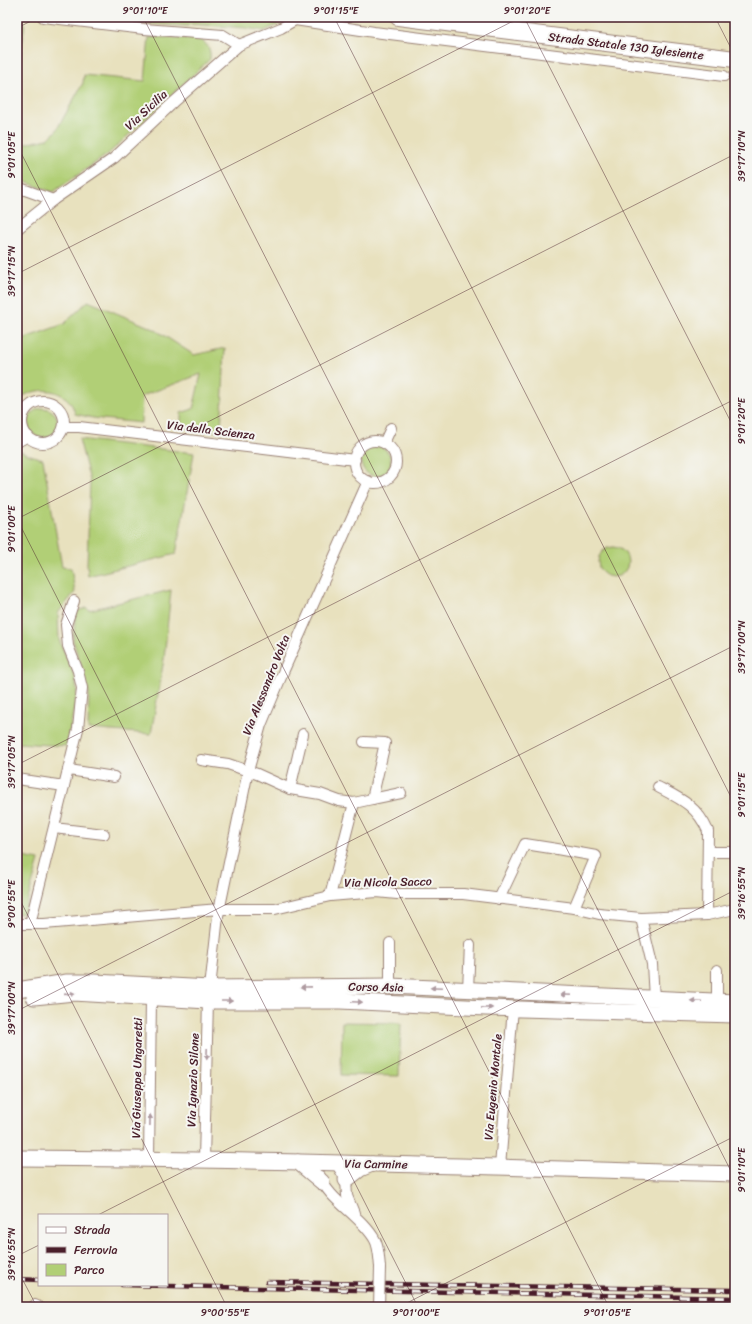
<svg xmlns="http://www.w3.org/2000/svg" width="752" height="1324" viewBox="0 0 752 1324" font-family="Sriracha,sans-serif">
<rect width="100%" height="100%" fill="#f6f6f2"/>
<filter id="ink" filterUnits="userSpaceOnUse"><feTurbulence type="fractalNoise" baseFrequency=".025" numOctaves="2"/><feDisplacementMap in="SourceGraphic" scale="8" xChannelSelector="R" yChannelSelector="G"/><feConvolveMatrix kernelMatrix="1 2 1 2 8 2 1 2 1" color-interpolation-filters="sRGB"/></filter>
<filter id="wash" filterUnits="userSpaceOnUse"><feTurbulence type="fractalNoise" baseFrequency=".012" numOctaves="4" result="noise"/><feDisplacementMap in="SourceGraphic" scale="16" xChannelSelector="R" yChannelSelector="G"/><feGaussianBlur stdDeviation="0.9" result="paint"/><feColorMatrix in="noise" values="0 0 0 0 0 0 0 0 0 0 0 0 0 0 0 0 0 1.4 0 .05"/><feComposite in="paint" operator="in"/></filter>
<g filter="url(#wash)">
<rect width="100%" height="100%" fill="#e8e1be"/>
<g fill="#b1cf76" stroke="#7e7750">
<path d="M78,17H286V21L264,31L246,28L190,24L188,26L131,23Z"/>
<path d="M17,21L25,23L19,65H17Z"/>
<path d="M149,37L199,39C208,44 211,49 210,59L108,154L53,192L17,179V161L24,144L48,139L56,131L83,83L84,75L145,81Z"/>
<path d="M88,301L154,329L194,355L225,348L221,432L181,428V413L193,409L201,374L142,396L141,423L93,418L75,414C70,387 34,384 17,401V341L64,324Z"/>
<circle cx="43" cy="423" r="15"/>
<path d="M79,439L194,453L176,554L88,576L87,565L90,481Z"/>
<circle cx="376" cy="461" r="15"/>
<path d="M19,450L27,454L43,459L62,567L71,568L75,592L58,613L59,640L75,677L77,691L67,746L17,743V451Z"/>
<circle cx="613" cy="562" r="15"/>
<path d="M171,590L164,659L151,734L88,729L89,693L73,640L76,611L87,608L89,610Z"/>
<path d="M17,856L39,860L24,913L17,914Z"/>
<path d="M342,1022L401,1023L399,1076L341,1075Z"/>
</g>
</g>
<g filter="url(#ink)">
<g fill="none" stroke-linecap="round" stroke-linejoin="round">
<g stroke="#998074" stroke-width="12">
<g id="street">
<path d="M43,17L144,29L223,35L239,45"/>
<path d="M295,20L374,32L724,76"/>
<path d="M17,187L53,200"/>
<path d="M17,229L53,200L114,158L174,102L239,45L281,28L295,20L296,17"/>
<circle cx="43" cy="422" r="21"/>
<path d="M64,427H79L355,460"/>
<circle cx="375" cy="462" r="21"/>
<path d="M17,442L28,436"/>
<path d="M384,443L391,428"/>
<path d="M201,760L228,764L257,774L290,789L320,794L339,801L354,803L372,799L385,743L364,742"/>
<path d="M69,770L114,777"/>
<path d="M17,779L64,786"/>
<path d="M658,787C681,799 697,806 708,831L707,915"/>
<path d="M290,789L303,734"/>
<path d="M372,799L401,793"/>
<path d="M54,828L104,834"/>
<path d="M708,852H735"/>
<path d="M330,896L354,803"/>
<path d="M499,899L525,844L557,849L596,856L574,908"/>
<path d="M641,918L652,964L654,999"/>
<path d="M17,924H44L219,909H275L330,896L377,892L397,894H463L574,908L599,914L641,918L707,915L735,909"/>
<path d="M30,924L78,729L82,688L78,671L68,646L66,625L74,601"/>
<path d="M717,970V1001"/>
<path d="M390,986V943"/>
<path d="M210,988L218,916L248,771L261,725L284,670L368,481"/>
<path d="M468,989L470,945"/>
<path d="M149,1159L151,998"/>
<path d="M204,1160L208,1001"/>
<path d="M336,1163L346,1180L347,1196L354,1213"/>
<path d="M500,1167L513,1008"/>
<path d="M320,1176C328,1200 362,1216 375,1240C379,1247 379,1259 380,1267"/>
<path d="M35,1305L39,1307"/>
</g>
</g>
<g stroke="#998074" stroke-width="17">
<g id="secondary">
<path d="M17,990L67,982H94L210,988L390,986L735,1002"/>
<path d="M34,997L74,993L208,1001H340L486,1008L735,1015"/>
<path d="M17,1158C256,1159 496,1167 735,1174"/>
<path d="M298,1162L322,1182"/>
<path d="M346,1180L360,1169L372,1164"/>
</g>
</g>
<g stroke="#998074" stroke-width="18">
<path id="primary" d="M398,17L735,59"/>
</g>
<use href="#street" stroke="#fff" stroke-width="10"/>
<use href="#secondary" stroke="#fff" stroke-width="15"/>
<use href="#primary" stroke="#fff" stroke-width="16"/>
<g stroke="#4a1f2b" stroke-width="4.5">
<g id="rail">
<path d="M17,1279L39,1280"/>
<path d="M267,1282L735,1290"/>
<path d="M122,1285L735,1298"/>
</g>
</g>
<use href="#rail" stroke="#f6f6f2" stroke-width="3" stroke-dasharray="9" stroke-linecap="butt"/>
<g stroke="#998074" stroke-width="12" stroke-linecap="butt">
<path id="street-bridge" d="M379,1307L380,1267"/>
</g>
<use href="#street-bridge" stroke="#fff" stroke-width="10"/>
</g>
<defs><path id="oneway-solid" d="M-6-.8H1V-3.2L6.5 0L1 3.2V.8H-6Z"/></defs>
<g fill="#ae9aa0">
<use href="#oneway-solid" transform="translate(306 987) rotate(179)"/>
<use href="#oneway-solid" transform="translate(436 988) rotate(-178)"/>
<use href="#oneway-solid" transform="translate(70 994) rotate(-4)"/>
<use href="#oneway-solid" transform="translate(566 995) rotate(-177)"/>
<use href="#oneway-solid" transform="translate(227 1001)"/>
<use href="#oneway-solid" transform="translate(696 1001) rotate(-178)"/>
<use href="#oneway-solid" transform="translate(357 1002) rotate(3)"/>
<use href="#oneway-solid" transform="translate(487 1008) rotate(1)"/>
<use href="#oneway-solid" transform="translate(207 1054) rotate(92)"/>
<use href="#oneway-solid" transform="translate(150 1120) rotate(-89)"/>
</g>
</g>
<path fill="none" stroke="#4a1f2b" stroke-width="1" stroke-opacity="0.45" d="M143,17L735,1179M334,17L735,805M524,17L735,430M715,17L735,56M17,28L39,17M17,145L609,1307M17,274L521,17M17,519L418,1307M17,519L735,154M17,765L735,399M17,894L227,1307M17,1011L735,645M98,1215L735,890M17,1256L39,1245M17,1269L37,1307M399,1307L735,1136"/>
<g text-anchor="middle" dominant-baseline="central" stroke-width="4" stroke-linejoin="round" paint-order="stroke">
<g font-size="12" fill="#4a1f2b" stroke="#f6f6f2">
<text transform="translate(626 46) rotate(7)">Strada Statale 130 Iglesiente</text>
<text transform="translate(146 110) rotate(-43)">Via Sicilia</text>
<text transform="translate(211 430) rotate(7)">Via della Scienza</text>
<text transform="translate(266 685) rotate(-68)">Via Alessandro Volta</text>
<text transform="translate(388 882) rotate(-1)">Via Nicola Sacco</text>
<text transform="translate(376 987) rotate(1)">Corso Asia</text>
<text transform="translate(137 1078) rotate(-89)">Via Giuseppe Ungaretti</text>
<text transform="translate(193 1080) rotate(-88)">Via Ignazio Silone</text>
<text transform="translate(493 1087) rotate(-85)">Via Eugenio Montale</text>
<text transform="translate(376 1164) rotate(1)">Via Carmine</text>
</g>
</g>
<rect width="752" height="1324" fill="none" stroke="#f6f6f2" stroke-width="44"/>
<rect x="38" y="1214" width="130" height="72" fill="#f6f6f2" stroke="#b1a0a2"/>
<rect x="46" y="1227" width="20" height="6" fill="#ffffff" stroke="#b1a0a2"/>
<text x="74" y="1234" font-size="12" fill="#4a1f2b">Strada</text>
<rect x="46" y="1247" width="20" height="6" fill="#4a1f2b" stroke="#b1a0a2"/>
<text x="74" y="1254" font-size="12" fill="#4a1f2b">Ferrovia</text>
<rect x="46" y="1264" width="20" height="12" fill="#b1cf76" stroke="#b1a0a2"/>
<text x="74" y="1274" font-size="12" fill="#4a1f2b">Parco</text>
<rect x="22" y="22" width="708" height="1280" fill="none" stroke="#4a1f2b" stroke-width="1.5"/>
<g font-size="10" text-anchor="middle" fill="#4a1f2b">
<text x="145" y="14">9°01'10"E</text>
<text x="336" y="14">9°01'15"E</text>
<text x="527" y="14">9°01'20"E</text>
<text transform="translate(11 155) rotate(-90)" y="4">9°01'05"E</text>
<text transform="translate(741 156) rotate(-90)" y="4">39°17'10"N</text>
<text transform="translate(11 271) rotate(-90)" y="4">39°17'15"N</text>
<text transform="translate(741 421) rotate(-90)" y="4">9°01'20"E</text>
<text transform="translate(11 529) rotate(-90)" y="4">9°01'00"E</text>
<text transform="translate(741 647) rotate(-90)" y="4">39°17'00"N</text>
<text transform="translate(11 762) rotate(-90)" y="4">39°17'05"N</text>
<text transform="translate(741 795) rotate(-90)" y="4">9°01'15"E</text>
<text transform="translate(741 893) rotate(-90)" y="4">39°16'55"N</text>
<text transform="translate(11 904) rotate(-90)" y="4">9°00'55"E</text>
<text transform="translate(11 1008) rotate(-90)" y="4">39°17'00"N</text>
<text transform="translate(741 1170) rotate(-90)" y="4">9°01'10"E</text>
<text transform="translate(11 1254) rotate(-90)" y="4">39°16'55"N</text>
<text x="225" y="1316">9°00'55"E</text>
<text x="416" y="1316">9°01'00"E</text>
<text x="607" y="1316">9°01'05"E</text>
</g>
</svg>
